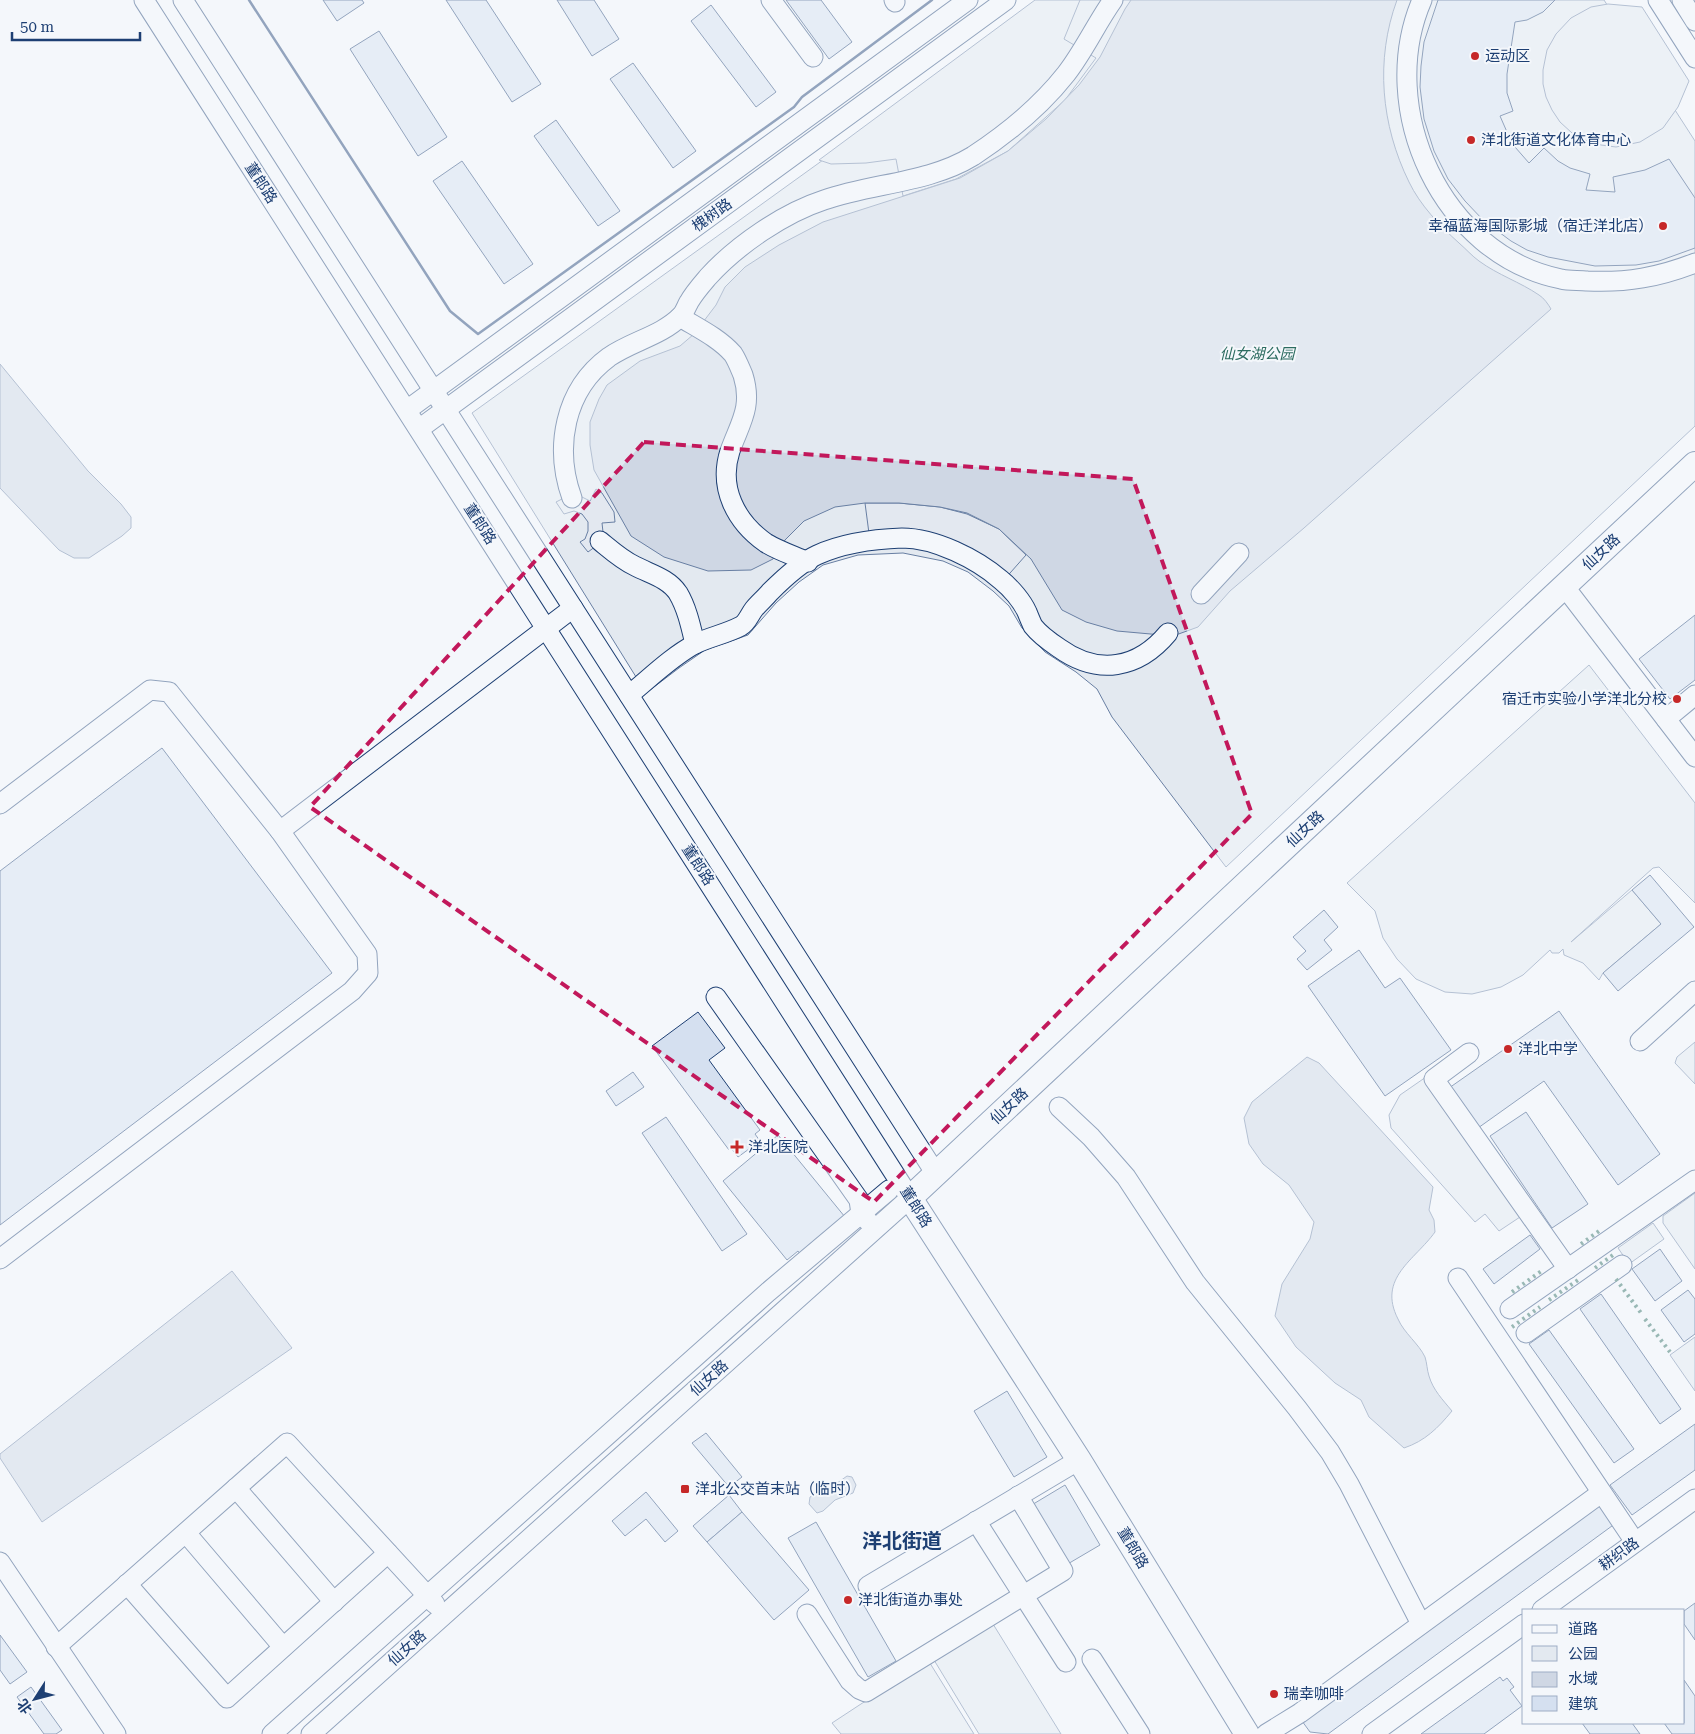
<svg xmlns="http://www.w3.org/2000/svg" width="1695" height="1734" viewBox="0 0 1695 1734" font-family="'Roboto Serif','Noto Sans SC',serif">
<rect width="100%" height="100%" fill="#f4f7fb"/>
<g fill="#e3e9f0" stroke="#687fa3">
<path d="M1045,0H1604L1695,141V426L1226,867L1112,717L1097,689L1076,672L1045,652L1022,628L1009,606L993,591L968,572L943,561L903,553L858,555L823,565L799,582L776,603L748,635L705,650L679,668L646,693L472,413Z"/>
<path d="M1589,665L1695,803V903L1659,867L1653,868L1571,942L1632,890L1661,924L1603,973L1599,980L1583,963L1564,955L1563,949L1559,953H1552L1550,950L1523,975L1501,987L1472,994L1445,992L1416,979L1397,959L1383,938L1375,911L1347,883Z"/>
<path d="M1695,1042V1084L1675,1063L1677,1057Z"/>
<path d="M1695,1193V1269L1663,1223V1216Z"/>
<path d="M1653,1223L1664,1239L1629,1264L1618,1248Z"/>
<path d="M1695,1337V1391L1670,1355Z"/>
<path d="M993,1624L1061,1734H979L934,1660Z"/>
</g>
<g fill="#e3e8f0" stroke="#687fa3">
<path d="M1035,0H1080L1064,39L1096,58L1065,100L1008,151L956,179L903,196L896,159L866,163L831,164L819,160Z"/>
<path d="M1608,4L1642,7L1689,81L1678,107L1663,128L1640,142L1616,147L1601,145L1587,141L1572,133L1560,122L1552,110L1546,97L1543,84V70L1547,50L1556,34L1571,18L1591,7Z"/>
<path d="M596,489L602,493L614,512L615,522L602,523L603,532L596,546L588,552L580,542L585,539L588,531V522L582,514L574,511L564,514L556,502L564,498L580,496L590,501Z"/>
<path d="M865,503H899L940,507L967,514L999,529L1026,555L1003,581L968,557L870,541Z"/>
<path d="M1426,1077L1523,1215L1499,1231L1485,1214L1475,1222L1391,1128L1389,1115L1400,1095Z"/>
<path d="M928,1660L974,1734H841L832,1723Z"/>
</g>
<g fill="#cfd7e4" stroke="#687fa3">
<path d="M1131,0H1397C1375,60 1381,125 1409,182C1420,205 1440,226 1459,243C1466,249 1472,256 1479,261C1498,275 1520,282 1539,295C1544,298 1548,304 1551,309L1304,528L1230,591L1198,627L1173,636L1117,631L1086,622L1062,610L1031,559L999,529L967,513L940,507L899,503H865L835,507L804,521L785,540L773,559L751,570L708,571L664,557L631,536L594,470L590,445V422L599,399L607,385L640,361L680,346L694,334L716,305L725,287L745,267L779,245L823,222L960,178L1008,151L1046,119L1079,85L1100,57L1125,9Z"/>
<path d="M0,364L88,471L121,504L131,517V528L122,536L89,558H74L59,550L0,488Z"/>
<path d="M1307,1057L1319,1063L1433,1187L1429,1210L1434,1220L1435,1232C1415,1260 1377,1278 1398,1319C1404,1333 1419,1344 1425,1357C1427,1363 1427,1370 1429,1376C1433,1390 1443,1400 1452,1411C1438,1428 1425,1441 1404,1448L1369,1417L1361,1400L1335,1383L1296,1347L1275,1316L1282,1284L1310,1239L1314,1222L1289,1185L1263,1164L1249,1144L1244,1118L1252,1102Z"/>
<path d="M232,1271L292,1348L42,1522L0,1458V1454Z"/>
<path d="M847,1476L852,1477L856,1485L853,1493L835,1500L823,1511L817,1513L809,1504L810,1497L817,1493L829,1489Z"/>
</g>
<g fill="#d5e0f0" stroke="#1d3f73">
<path d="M323,0H362L364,3L337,21Z"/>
<path d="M446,0H486L541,84L512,102Z"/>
<path d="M557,0H594L619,39L592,56Z"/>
<path d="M786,0H821L852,42L829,59Z"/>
<path d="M1438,0H1555L1543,12L1527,20L1515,22L1507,74V93L1513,111L1500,116L1507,132L1515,147L1529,163L1544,148L1558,161L1570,168L1590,174L1586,190L1615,192L1613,177L1645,170L1669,159L1695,198V248L1659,261L1636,265L1595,266L1548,257L1527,250L1511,241L1484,221L1465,201L1448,179L1434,151L1424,119L1420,87L1421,66L1424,42Z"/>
<path d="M711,5L776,92L756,107L691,21Z"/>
<path d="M379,31L447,137L418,156L350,49Z"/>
<path d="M633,63L696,151L673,168L610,79Z"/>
<path d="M556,120L620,211L598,226L534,136Z"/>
<path d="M462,161L533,264L504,284L433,181Z"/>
<path d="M1695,615V680L1670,699L1639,659Z"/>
<path d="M162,748L332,973L0,1225V871Z"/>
<path d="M1650,875L1694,927L1618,991L1603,973L1661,924L1632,890Z"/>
<path d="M1324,910L1338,927L1324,940L1332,950L1307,970L1297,959L1306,951L1293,937Z"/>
<path d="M1359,950L1385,988L1400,978L1451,1050L1385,1096L1308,986Z"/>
<path d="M1559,1011L1660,1154L1618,1185L1544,1081L1478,1128L1449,1088Z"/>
<path d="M698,1012L725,1048L709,1060L760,1130L755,1134L760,1141L738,1157L731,1148L729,1150L652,1046Z"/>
<path d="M633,1072L644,1087L616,1106L606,1091Z"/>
<path d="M1526,1112L1588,1204L1552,1228L1490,1136Z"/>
<path d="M666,1117L747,1234L722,1251L642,1133Z"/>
<path d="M778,1135L845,1217L800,1254L798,1251L787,1260L723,1181Z"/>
<path d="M1530,1235L1540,1249L1494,1284L1483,1269Z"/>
<path d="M1660,1249L1682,1281L1655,1301L1632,1269Z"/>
<path d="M1688,1290L1695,1299V1334L1684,1342L1661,1310Z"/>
<path d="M1601,1294L1681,1409L1660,1424L1580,1309Z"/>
<path d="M1549,1330L1634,1449L1614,1463L1529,1344Z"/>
<path d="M1007,1391L1047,1457L1014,1477L974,1411Z"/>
<path d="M1695,1424V1470L1632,1515L1610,1485Z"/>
<path d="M706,1433L742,1477L729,1487L692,1443Z"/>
<path d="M1065,1485L1100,1545L1066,1565L1030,1506Z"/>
<path d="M646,1492L678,1531L665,1542L646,1519L625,1536L612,1521Z"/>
<path d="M729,1495L742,1512L707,1542L693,1526Z"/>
<path d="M1600,1501L1616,1523L1328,1734L1310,1732L1302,1721Z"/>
<path d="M742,1512L809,1590L774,1620L707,1542Z"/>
<path d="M816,1522L896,1661L868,1677L788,1538Z"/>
<path d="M1695,1603V1640L1684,1624V1611Z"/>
<path d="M0,1635L27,1672L10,1684L0,1670Z"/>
<path d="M1500,1677L1503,1681L1507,1678L1514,1687L1510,1690L1522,1706L1484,1734H1421Z"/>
<path d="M1684,1680L1695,1696V1734H1672L1664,1723H1684Z"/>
<path d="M31,1687L62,1730L56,1734H44L17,1697Z"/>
<path d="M1582,1723H1632L1640,1734H1590Z"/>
</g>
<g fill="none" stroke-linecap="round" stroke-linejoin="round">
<g stroke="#1d3f73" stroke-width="21">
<g id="minor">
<path d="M144,0L910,1198L311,1734"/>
<path d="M183,0L936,1174"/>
<path d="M771,0L813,57"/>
<path d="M894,0L895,2"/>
<path d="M1422,0C1375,109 1442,255 1561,279C1569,281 1579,280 1587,281C1627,283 1659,277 1695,263"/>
<path d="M1658,0L1695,58"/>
<path d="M1682,0L1695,21"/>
<path d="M680,317C698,328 719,338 733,354C737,360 740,368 743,375C753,407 740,423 730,451C718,488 736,522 766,543C779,551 795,556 808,562"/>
<path d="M407,410L968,0"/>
<path d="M419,429L1006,0"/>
<path d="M572,498C554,448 564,390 609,357C632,341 661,336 681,316C685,312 686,307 689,302C694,293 702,284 708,277C737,245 784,213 824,200C873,183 929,183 973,156C1008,133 1040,107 1066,74C1084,51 1096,24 1113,0"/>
<path d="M600,541C611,550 622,560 635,566C650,574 668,578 678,593C687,608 691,627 695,644"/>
<path d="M1564,586L1695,757"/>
<path d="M1201,594L1239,553"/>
<path d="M629,695C650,678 671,657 695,644C709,637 726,634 741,626C747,623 750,614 754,609C759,603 765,598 770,592C782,580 802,562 817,555C843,543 874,539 902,538C935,538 977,559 1001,580C1011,588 1022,601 1027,612C1029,617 1031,622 1033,626C1040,635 1050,642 1059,648C1098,676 1138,669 1168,633"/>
<path d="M1666,719L1695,695"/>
<path d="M0,804L150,690L169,692L280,831L367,954L368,973L352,991L0,1259"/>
<path d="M280,831L573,608"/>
<path d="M716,997L859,1200L861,1214L868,1221"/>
<path d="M1640,1041L1695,991"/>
<path d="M1469,1053L1434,1079L1568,1269"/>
<path d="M1059,1107L1091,1137L1126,1177L1195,1282L1297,1408L1330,1452L1349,1484L1421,1624"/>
<path d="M1458,1278L1635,1542"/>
<path d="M1510,1309L1695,1180"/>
<path d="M1526,1333L1622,1265"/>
<path d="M236,1488L334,1602"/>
<path d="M976,1521L1066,1662"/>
<path d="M186,1533L283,1647"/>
<path d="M0,1562L116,1734"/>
<path d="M127,1584L227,1698L388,1553"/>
<path d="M868,1586L1079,1460"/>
<path d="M1542,1610L1695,1499"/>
<path d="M807,1614L850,1681L859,1689L866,1692L1063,1571L1018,1496"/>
<path d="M56,1647L287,1443L435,1604"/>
<path d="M1092,1659L1140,1734"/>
<path d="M272,1734L768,1292L889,1190"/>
<path d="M1266,1734L1300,1713L1601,1493"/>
<path d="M1372,1734L1524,1624"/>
</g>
</g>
<g stroke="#1d3f73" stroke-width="26">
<path id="major" d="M1247,1734L1079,1460L910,1198L1695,464"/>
</g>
<use href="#minor" stroke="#f4f7fb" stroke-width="19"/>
<use href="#major" stroke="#f4f7fb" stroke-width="24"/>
<g stroke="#2c6c60" stroke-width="4" stroke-dasharray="2.5 4" stroke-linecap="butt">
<path d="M1581,1244L1602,1229"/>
<path d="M1595,1268L1613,1255"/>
<path d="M1616,1279L1641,1313"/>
<path d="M1512,1292L1543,1270"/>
<path d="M1549,1300L1581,1278"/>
<path d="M1645,1319L1670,1352"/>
<path d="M1512,1327L1540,1307"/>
</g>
<path stroke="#1d3f73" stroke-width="2.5" d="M249,0L450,311L478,334L794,107L802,97L932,0"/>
</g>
<path d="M0 0H1695V1734H0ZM644,442L1133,479L1252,814L874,1202L310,807Z" fill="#f4f7fb" fill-opacity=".55" fill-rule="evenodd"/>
<path fill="none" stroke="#c2185b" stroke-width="4" stroke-dasharray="10 6" stroke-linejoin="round" d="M644,442L1133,479L1252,814L874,1202L310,807Z"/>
<g fill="#c62828" stroke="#f4f7fb" stroke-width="2">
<circle cx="1475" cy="56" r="5"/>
<circle cx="1471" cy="140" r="5"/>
<circle cx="1663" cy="226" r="5"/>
<circle cx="1677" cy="699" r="5"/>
<circle cx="1508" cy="1049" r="5"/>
<path d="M734.5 1139.5h5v5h5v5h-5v5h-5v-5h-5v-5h5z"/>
<rect x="680" y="1484" width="10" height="10" rx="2.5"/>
<circle cx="848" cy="1600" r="5"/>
<circle cx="1274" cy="1694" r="5"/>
</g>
<g text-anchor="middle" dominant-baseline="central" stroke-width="4" stroke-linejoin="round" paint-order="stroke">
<g font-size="15" fill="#1d3f73" stroke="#f4f7fb" text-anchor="start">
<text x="1485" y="56">运动区</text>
<text x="1481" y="140">洋北街道文化体育中心</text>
<text x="1653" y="226" text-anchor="end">幸福蓝海国际影城（宿迁洋北店）</text>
<text x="1667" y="699" text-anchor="end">宿迁市实验小学洋北分校</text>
<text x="1518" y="1049">洋北中学</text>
<text x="748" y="1147">洋北医院</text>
<text x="695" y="1489">洋北公交首末站（临时）</text>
<text x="858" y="1600">洋北街道办事处</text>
<text x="1284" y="1694">瑞幸咖啡</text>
</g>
<g font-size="15" fill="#1d3f73" stroke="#f4f7fb">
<text transform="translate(261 183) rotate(57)">董郎路</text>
<text transform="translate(712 215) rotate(-36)">槐树路</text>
<text transform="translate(480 524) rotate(57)">董郎路</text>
<text transform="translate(1601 552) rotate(-43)">仙女路</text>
<text transform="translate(1305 829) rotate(-43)">仙女路</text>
<text transform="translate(698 865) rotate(57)">董郎路</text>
<text transform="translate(1009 1106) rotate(-43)">仙女路</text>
<text transform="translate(916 1207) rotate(58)">董郎路</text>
<text transform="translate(709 1378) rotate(-42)">仙女路</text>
<text transform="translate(1133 1548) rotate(59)">董郎路</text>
<text transform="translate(1619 1554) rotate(-36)">耕织路</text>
<text transform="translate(407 1648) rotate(-42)">仙女路</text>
</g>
<g font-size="15" font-style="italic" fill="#2c6c60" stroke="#f4f7fb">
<text x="1257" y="354">仙女湖公园</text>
</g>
<g font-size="20" font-weight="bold" fill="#1d3f73" stroke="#f4f7fb">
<text x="902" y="1541">洋北街道</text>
</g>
</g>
<rect x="1522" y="1609" width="162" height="115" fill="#f4f7fb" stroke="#9eadc5"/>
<rect x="1532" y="1625" width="25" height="8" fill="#f4f7fb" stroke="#9eadc5"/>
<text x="1568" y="1634" font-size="15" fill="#1d3f73">道路</text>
<rect x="1532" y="1646" width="25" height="15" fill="#e3e9f0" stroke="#9eadc5"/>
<text x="1568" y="1659" font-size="15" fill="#1d3f73">公园</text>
<rect x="1532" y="1672" width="25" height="15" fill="#cfd7e4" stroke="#9eadc5"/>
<text x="1568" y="1684" font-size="15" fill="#1d3f73">水域</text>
<rect x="1532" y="1696" width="25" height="15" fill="#d5e0f0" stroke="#9eadc5"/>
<text x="1568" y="1709" font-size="15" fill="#1d3f73">建筑</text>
<g transform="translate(35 1699) rotate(234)" stroke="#f4f7fb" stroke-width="4" paint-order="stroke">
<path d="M0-4L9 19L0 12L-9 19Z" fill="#1d3f73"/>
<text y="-8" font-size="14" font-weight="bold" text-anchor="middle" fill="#1d3f73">北</text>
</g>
<path d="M12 32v8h128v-8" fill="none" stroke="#1d3f73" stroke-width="2.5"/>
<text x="20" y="32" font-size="15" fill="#1d3f73" stroke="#f4f7fb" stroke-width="4" paint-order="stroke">50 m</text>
</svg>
